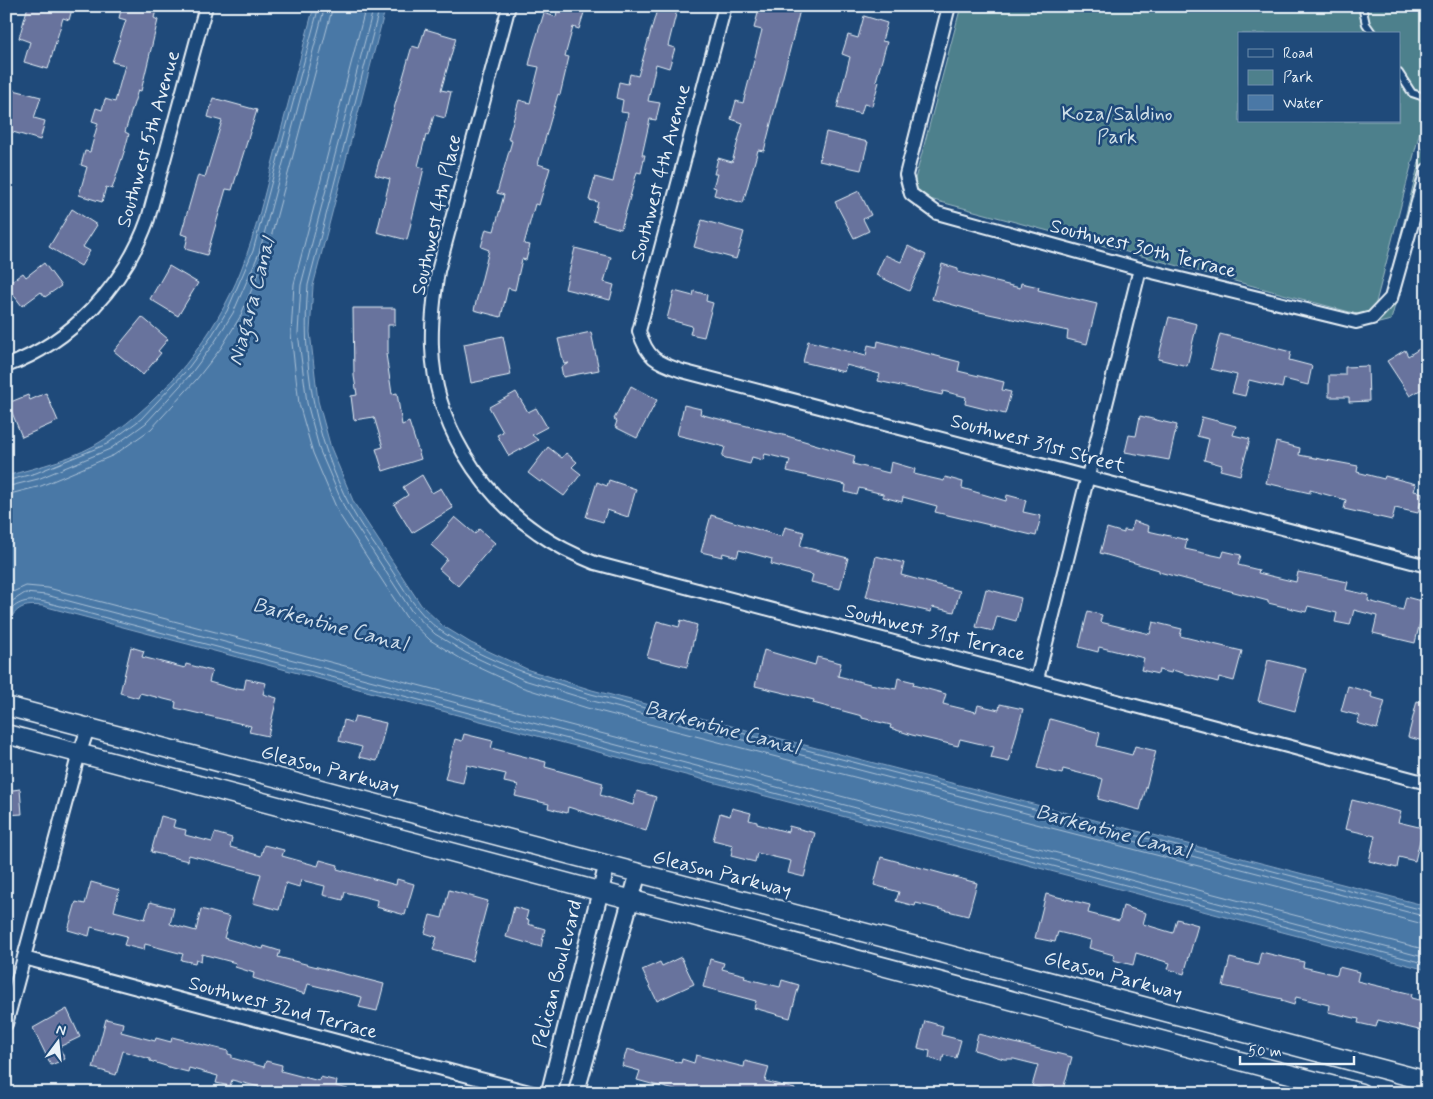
<svg xmlns="http://www.w3.org/2000/svg" width="1433" height="1099" viewBox="0 0 1433 1099" font-family="Mynerve,sans-serif">
<rect width="100%" height="100%" fill="#1f4a7a"/>
<filter id="ink" filterUnits="userSpaceOnUse"><feTurbulence type="fractalNoise" baseFrequency=".02" numOctaves="2"/><feDisplacementMap in="SourceGraphic" scale="10" xChannelSelector="R" yChannelSelector="G"/><feConvolveMatrix kernelMatrix="1 2 1 2 8 2 1 2 1" color-interpolation-filters="sRGB"/></filter>
<g filter="url(#ink)">
<g fill="#4e808c" stroke="#9bb8c2" fill-rule="evenodd">
<path d="M961,6H1427V104L1372,318L911,194ZM1239,34H1399V121H1239Z"/>
<path d="M1427,131V186L1391,320L1375,324L1379,320Z"/>
</g>
<path fill="#4a78a6" stroke="#89a8c7" d="M314,6H386L313,286L310,332L318,401L331,448L354,503L421,605L443,626L471,643L529,670L592,690L1427,906V970L43,606C22,604 18,607 6,624V476C39,467 77,458 105,439C164,400 216,335 241,270C256,232 265,192 275,153C288,104 301,55 314,6Z"/>
<g fill="none" stroke-linecap="round" stroke-linejoin="round">
<g stroke="#a9c1d7" stroke-width="1">
<path d="M366,6L294,284L291,334L299,404L313,453L339,514L406,617L430,640L463,660L521,687L587,708L1427,925"/>
<path d="M374,6L301,285L298,333L307,403L320,451L345,509L412,612L435,634L466,653L524,680L589,700L1427,917"/>
<path d="M380,6L308,285C301,360 314,438 350,506C360,525 374,544 387,563C403,587 417,614 441,631C485,662 540,678 591,694L1427,911"/>
<path d="M6,481L36,473L107,444L141,419L186,371L209,340L227,311L253,251L319,6"/>
<path d="M6,487L38,479L110,449L146,423L190,375L214,343L233,313L259,253L325,6"/>
<path d="M6,495L41,486L114,455L151,429L196,380L221,348L240,317L266,256L333,6"/>
<path d="M6,595L26,586L48,588L1427,950"/>
<path d="M6,605L25,593L46,595L1427,958"/>
<path d="M6,615C17,601 27,599 45,602L1427,964"/>
</g>
</g>
<g fill="#68739d" stroke="#e8f1f8">
<path d="M28,6H73L69,20L63,18L48,69L24,62L30,42L19,38Z"/>
<path d="M122,6H157L154,18L158,20L141,91L138,90L125,132L129,134L125,149L112,189L106,187L102,202L79,195L87,167L81,165L85,151L90,152L98,123L92,121L96,108L102,110L105,99L115,102L125,65L112,62L126,20L119,18Z"/>
<path d="M558,6H586L579,29L573,27L565,56L569,57L560,95L558,94L538,164L550,168L539,205L535,204L524,244L530,245L526,260L522,259L515,290L508,288L501,317L474,310L489,250L481,247L486,229L494,231L504,195L497,193L512,141L508,139L519,100L530,103L539,67L529,65L533,48L544,13L556,17Z"/>
<path d="M658,6H678L668,46L675,48L669,68L656,64L648,101L660,103L656,120L650,119L642,155H645L641,173L637,172L621,229L593,221L598,202L589,200L595,177L613,182L628,113L621,112L623,100L616,98L619,82L628,84L630,74L638,76Z"/>
<path d="M760,6H801L764,151L758,150L743,203L714,195L716,188L713,187L717,174H714L718,158L732,162L743,123L731,119L736,101L743,103L762,30L754,28Z"/>
<path d="M864,16L887,23L882,41L887,42L876,81L879,82L872,106L864,104L861,114L837,108L850,57L842,54L848,35L858,38Z"/>
<path d="M425,29L456,38L441,90L451,92L445,118L434,115L428,136L426,135L418,166L424,168L407,240L377,232L390,179L375,175L412,46L419,48Z"/>
<path d="M6,88L41,97L34,118L45,121L40,140L6,130Z"/>
<path d="M213,98L257,110L232,190L226,189L207,255L185,249L188,236L181,234L198,175L205,177L222,121L208,117Z"/>
<path d="M826,132L868,142L861,170L819,161Z"/>
<path d="M859,191L871,215L863,219L869,231L854,238L835,202Z"/>
<path d="M72,209L97,225L83,247L90,251L81,266L49,247Z"/>
<path d="M702,220L744,232L736,259L694,247Z"/>
<path d="M908,246L926,255L909,291L876,275L885,255L901,262Z"/>
<path d="M575,248L611,257L604,282L614,285L610,300L565,289Z"/>
<path d="M44,263L61,286L45,297L41,292L22,306L6,285L23,273L26,277Z"/>
<path d="M942,264L958,269V272L984,279L1020,288L1021,283L1039,287L1038,290L1097,304L1087,344L1067,339L1068,331L975,311L932,299Z"/>
<path d="M169,266L198,283L178,316L150,299Z"/>
<path d="M674,291L693,296L694,291L707,295L706,301L713,303L704,337L690,334L692,326L667,319Z"/>
<path d="M353,308H395V325H388V354H386L392,394L397,393L402,425L409,422L421,459L383,471L376,449L383,447L374,417L354,420L351,396L357,395L354,376Z"/>
<path d="M142,317L168,339L158,351L161,353L143,375L114,351Z"/>
<path d="M1169,317L1197,324L1187,366L1158,359Z"/>
<path d="M591,332L599,370L563,377L561,367L569,363L564,364L558,339Z"/>
<path d="M1220,334L1291,352L1289,360L1312,366L1308,385L1284,379L1282,388L1249,380L1245,396L1232,393L1237,375L1211,369Z"/>
<path d="M503,336L511,375L471,383L464,344Z"/>
<path d="M808,341L866,356L868,345L877,347L878,341L960,362L958,371L1004,382L1002,390L1011,392L1005,414L965,404L966,397L943,391L942,395L878,381L880,374L846,365L844,372L803,362Z"/>
<path d="M1427,344V386L1410,396L1387,361L1405,350L1408,356Z"/>
<path d="M1368,366L1369,401L1349,402V397H1329V375H1345V367Z"/>
<path d="M631,386L657,400L637,438L615,427L617,421L614,419Z"/>
<path d="M516,392L528,412L536,408L547,427L532,435L538,440L509,456L497,435L503,432L489,407Z"/>
<path d="M46,393L58,421L22,437L8,403L28,395L30,400Z"/>
<path d="M684,405L701,409L700,414L711,417L787,436L855,456L853,464L889,473L891,462L915,469L914,474L944,481L945,477L963,482L962,488L1006,501L1007,495L1026,500L1023,512L1041,516L1036,536L935,512L937,506L903,497L902,502L883,497V494L859,488L857,495L845,492L846,485L787,471L790,460L765,454L763,460L752,457L750,464L722,457L725,447L677,435Z"/>
<path d="M1140,416L1177,425L1169,460L1125,452L1129,435L1136,436Z"/>
<path d="M1202,417L1236,426L1233,435L1250,439L1240,475L1220,470L1222,465L1204,460L1209,439L1197,436Z"/>
<path d="M1276,442L1300,448L1299,455L1358,466L1357,472L1384,479L1385,476L1416,484L1414,491L1423,493L1418,513L1395,508L1392,520L1344,509L1346,500L1310,490V493L1266,483Z"/>
<path d="M548,447L562,458L566,453L577,462L572,467L581,474L564,496L542,480L540,482L528,473Z"/>
<path d="M422,475L432,493L441,488L453,508L412,533L394,504L408,495L403,487Z"/>
<path d="M609,480L636,489L628,517L607,510L603,522L586,517L597,482L607,486Z"/>
<path d="M711,515L782,537L785,527L804,532L800,546L848,558L840,589L811,582L813,575L771,564L772,559L739,550L737,557L723,553L722,557L701,552Z"/>
<path d="M455,517L475,534L479,529L495,543L458,586L439,569L447,559L431,545Z"/>
<path d="M1133,521L1149,526L1148,531L1187,540L1185,549L1222,557L1224,551L1241,555L1238,565L1259,570L1258,573L1296,582L1298,572L1348,582L1346,590L1369,595L1368,601L1403,610L1406,597L1425,602L1415,643L1373,633L1377,616L1354,610L1350,625L1335,622L1337,613L1308,606L1306,612L1268,603V601L1159,572V570L1100,553L1107,528L1124,533V530L1131,531Z"/>
<path d="M876,556L904,563L901,575L960,591L954,612L932,607L931,612L866,597Z"/>
<path d="M986,589L1021,598L1016,621L997,616L993,631L976,627Z"/>
<path d="M1088,611L1102,615L1100,622L1150,634L1153,622L1182,629L1180,636L1242,651L1234,681L1219,677L1218,682L1172,670L1171,673L1159,670L1158,674L1141,670L1144,658L1099,647L1098,652L1079,647Z"/>
<path d="M681,620L697,625L687,667L647,657L657,621L679,627Z"/>
<path d="M131,647L144,651L142,657L185,668L186,664L212,671L209,682L237,690V688L244,689L246,679L266,683L263,694L277,698L268,736L249,732L251,726L175,708L176,702L140,693L138,698L120,693Z"/>
<path d="M764,650L815,665L817,657L841,663L838,676L870,684L896,689L898,678L914,682L913,685L946,694L943,704L976,712L978,705L999,710L1000,704L1023,709L1009,762L991,758L994,747L960,739L958,746L912,735L890,728L891,725L862,718V716L813,703L814,700L755,686Z"/>
<path d="M1268,660L1306,669L1295,711L1258,701Z"/>
<path d="M1348,686L1372,693L1371,697L1385,701L1377,729L1357,723L1360,716L1341,711Z"/>
<path d="M1417,701L1427,704V742L1408,737Z"/>
<path d="M355,716L386,723L377,761L359,757L362,747L339,741L344,720L353,723Z"/>
<path d="M1050,719L1100,733L1097,746L1132,755L1135,746L1156,751L1140,810L1098,799L1103,779L1063,769L1062,774L1037,768Z"/>
<path d="M464,734L493,741L491,748L546,762L545,767L603,783L600,795L633,805L637,791L656,797L646,831L568,807L567,813L548,808L549,804L515,796L518,785L504,782L506,774L467,765L463,783L445,779L455,739L462,741Z"/>
<path d="M20,789L22,814L6,815V791Z"/>
<path d="M1352,800L1401,812L1398,822L1423,828L1415,861L1399,857L1397,868L1369,861L1375,836L1345,829Z"/>
<path d="M732,808L751,813L749,820L757,822V824L788,832L789,826L815,833L804,877L788,873L791,861L757,853L755,862L731,856L733,845L713,840L720,813L730,816Z"/>
<path d="M161,816L175,820L173,827L186,830L185,835L212,842L215,833L232,838L230,847L261,856L264,845L284,850L282,856L318,866L320,860L338,865L337,869L396,885L397,879L414,884L405,915L376,907L377,900L345,892L343,900L323,895L325,886L301,880L299,887L286,883L279,910L253,903L261,874L189,855L188,861L151,852Z"/>
<path d="M881,857L977,883L968,916L916,903L915,906L896,901L899,892L874,885Z"/>
<path d="M91,882L119,890L114,911L145,919L150,902L174,908L170,924L196,931L201,909L230,917L224,938L263,949L264,946L280,951L278,957L384,984L377,1011L359,1007L362,997L308,984L305,994L288,989L253,978L254,973L235,967L236,963L202,954L201,961L196,959L195,963L181,960L183,954L145,944L144,950L124,945L127,936L91,927L89,936L68,930L76,902L85,904Z"/>
<path d="M449,890L488,901L472,961L433,950L437,937L425,933L430,915L442,918Z"/>
<path d="M1046,894L1090,905L1088,913L1119,921L1123,906L1146,913L1143,924L1173,933L1177,919L1198,925L1184,974L1168,969L1170,963L1136,953L1133,965L1113,960L1114,955L1089,948L1091,940L1058,932L1055,942L1035,938Z"/>
<path d="M514,907L528,911L526,919L529,920L528,924L545,929L541,947L506,937Z"/>
<path d="M1261,952L1304,962L1303,967L1337,975L1339,967L1359,972L1357,981L1412,994L1411,998L1427,1002V1032L1378,1020L1376,1027L1358,1023L1359,1019L1328,1012L1329,1005L1296,997L1294,1005L1281,1001L1282,999L1223,986L1230,958L1258,965Z"/>
<path d="M681,957L694,984L657,1001L642,970L660,962L662,966Z"/>
<path d="M710,959L724,963L722,969L745,975L744,978L780,987L782,980L799,985L790,1018L754,1008L756,1001L703,987Z"/>
<path d="M67,1009L80,1037L59,1047L65,1059L51,1065L33,1028Z"/>
<path d="M106,1019L123,1023L121,1032L155,1041L156,1038L171,1042L172,1037L228,1051V1054L232,1055V1058L264,1067L266,1061L282,1065L281,1071L319,1081L320,1077L337,1081L336,1086L348,1089L347,1093H258L259,1087L232,1080L230,1086L216,1083L218,1076L189,1068L188,1072L172,1068L150,1061V1059L123,1051L116,1075L93,1068Z"/>
<path d="M925,1021L943,1026L941,1035L961,1040L956,1058L944,1055L942,1062L929,1058L930,1051L918,1048Z"/>
<path d="M978,1034L1072,1057L1062,1093L1032,1086L1038,1065L1014,1059H1004L974,1050Z"/>
<path d="M627,1049L681,1063L682,1059L694,1063L696,1055L744,1067L745,1061L769,1067L765,1081L795,1089L794,1093H709L690,1088L687,1093L655,1085L637,1080L640,1071L622,1066Z"/>
</g>
<g fill="none" stroke-linecap="round" stroke-linejoin="round">
<g stroke="#e8f1f8" stroke-width="10">
<g id="service">
<path d="M1362,6L1366,24L1373,34"/>
<path d="M1399,73L1412,93L1427,98"/>
</g>
</g>
<g stroke="#e8f1f8" stroke-width="16">
<g id="minor">
<path d="M509,6L438,271C434,297 431,322 432,347C434,421 478,492 538,533C556,546 575,555 595,563L1427,783"/>
<path d="M725,6L639,331C647,358 656,362 682,371L1427,566"/>
<path d="M949,6L906,175L911,194L937,213L1140,269L1356,322L1372,318L1391,298L1427,170"/>
<path d="M6,366C72,342 125,284 148,219L206,6"/>
<path d="M1037,679L1140,269"/>
<path d="M24,958L533,1093"/>
<path d="M6,1024L76,764L88,728"/>
</g>
</g>
<g stroke="#e8f1f8" stroke-width="19">
<g id="tertiary">
<path d="M549,1093L607,865"/>
<path d="M576,1093L638,874"/>
</g>
</g>
<g stroke="#e8f1f8" stroke-width="21">
<g id="secondary">
<path d="M6,706L1427,1081"/>
<path d="M6,734L1361,1093"/>
</g>
</g>
<use href="#service" stroke="#1f4a7a" stroke-width="6"/>
<use href="#minor" stroke="#1f4a7a" stroke-width="12"/>
<use href="#tertiary" stroke="#1f4a7a" stroke-width="15"/>
<use href="#secondary" stroke="#1f4a7a" stroke-width="18"/>
</g>
</g>
<g text-anchor="middle" dominant-baseline="central" stroke-width="5" stroke-linejoin="round" paint-order="stroke">
<g font-size="20" fill="#d1e0e8" stroke="#1f4a7a">
<text x="1117" y="114">Koza/Saldino<tspan x="1117" dy="23">Park</tspan></text>
</g>
<g font-size="20" fill="#e8f1f8" stroke="#1f4a7a">
<text transform="translate(149 139) rotate(-74)">Southwest 5th Avenue</text>
<text transform="translate(661 173) rotate(-75)">Southwest 4th Avenue</text>
<text transform="translate(437 215) rotate(-77)">Southwest 4th Place</text>
<text transform="translate(1143 249) rotate(14)">Southwest 30th Terrace</text>
<text transform="translate(1038 444) rotate(15)">Southwest 31st Street</text>
<text transform="translate(935 633) rotate(14)">Southwest 31st Terrace</text>
<text transform="translate(330 770) rotate(15)">Gleason Parkway</text>
<text transform="translate(722 874) rotate(14)">Gleason Parkway</text>
<text transform="translate(558 974) rotate(-76)">Pelican Boulevard</text>
<text transform="translate(1113 976) rotate(15)">Gleason Parkway</text>
<text transform="translate(283 1008) rotate(15)">Southwest 32nd Terrace</text>
</g>
<g font-size="21" font-style="italic" fill="#d0dfec" stroke="#1f4a7a">
<text transform="translate(252 302) rotate(-75)">Niagara Canal</text>
<text transform="translate(330 625) rotate(15)">Barkentine Canal</text>
<text transform="translate(722 728) rotate(15)">Barkentine Canal</text>
<text transform="translate(1113 832) rotate(15)">Barkentine Canal</text>
</g>
</g>
<rect width="1433" height="1099" fill="none" stroke="#1f4a7a" stroke-width="25"/>
<rect x="12" y="12" width="1408" height="1074" fill="none" stroke="#e8f1f8" stroke-width="2" filter="url(#ink)"/>
<rect x="1238" y="32" width="162" height="90" fill="#1f4a7a" stroke="#6f8dac"/>
<rect x="1248" y="49" width="25" height="8" fill="#1f4a7a" stroke="#6f8dac"/>
<text x="1283" y="58" font-size="15" fill="#e8f1f8">Road</text>
<rect x="1248" y="70" width="25" height="15" fill="#4e808c" stroke="#6f8dac"/>
<text x="1283" y="82" font-size="15" fill="#e8f1f8">Park</text>
<rect x="1248" y="95" width="25" height="15" fill="#4a78a6" stroke="#6f8dac"/>
<text x="1283" y="108" font-size="15" fill="#e8f1f8">Water</text>
<g transform="translate(58 1042) rotate(15)" stroke="#1f4a7a" stroke-width="4" paint-order="stroke">
<path d="M0-4L9 19L0 12L-9 19Z" fill="#e8f1f8"/>
<text y="-8" font-size="14" font-weight="bold" text-anchor="middle" fill="#e8f1f8">N</text>
</g>
<path d="M1240 1056v8h114v-8" fill="none" stroke="#e8f1f8" stroke-width="2.5"/>
<text x="1248" y="1056" font-size="15" fill="#e8f1f8" stroke="#1f4a7a" stroke-width="4" paint-order="stroke">50 m</text>
</svg>
